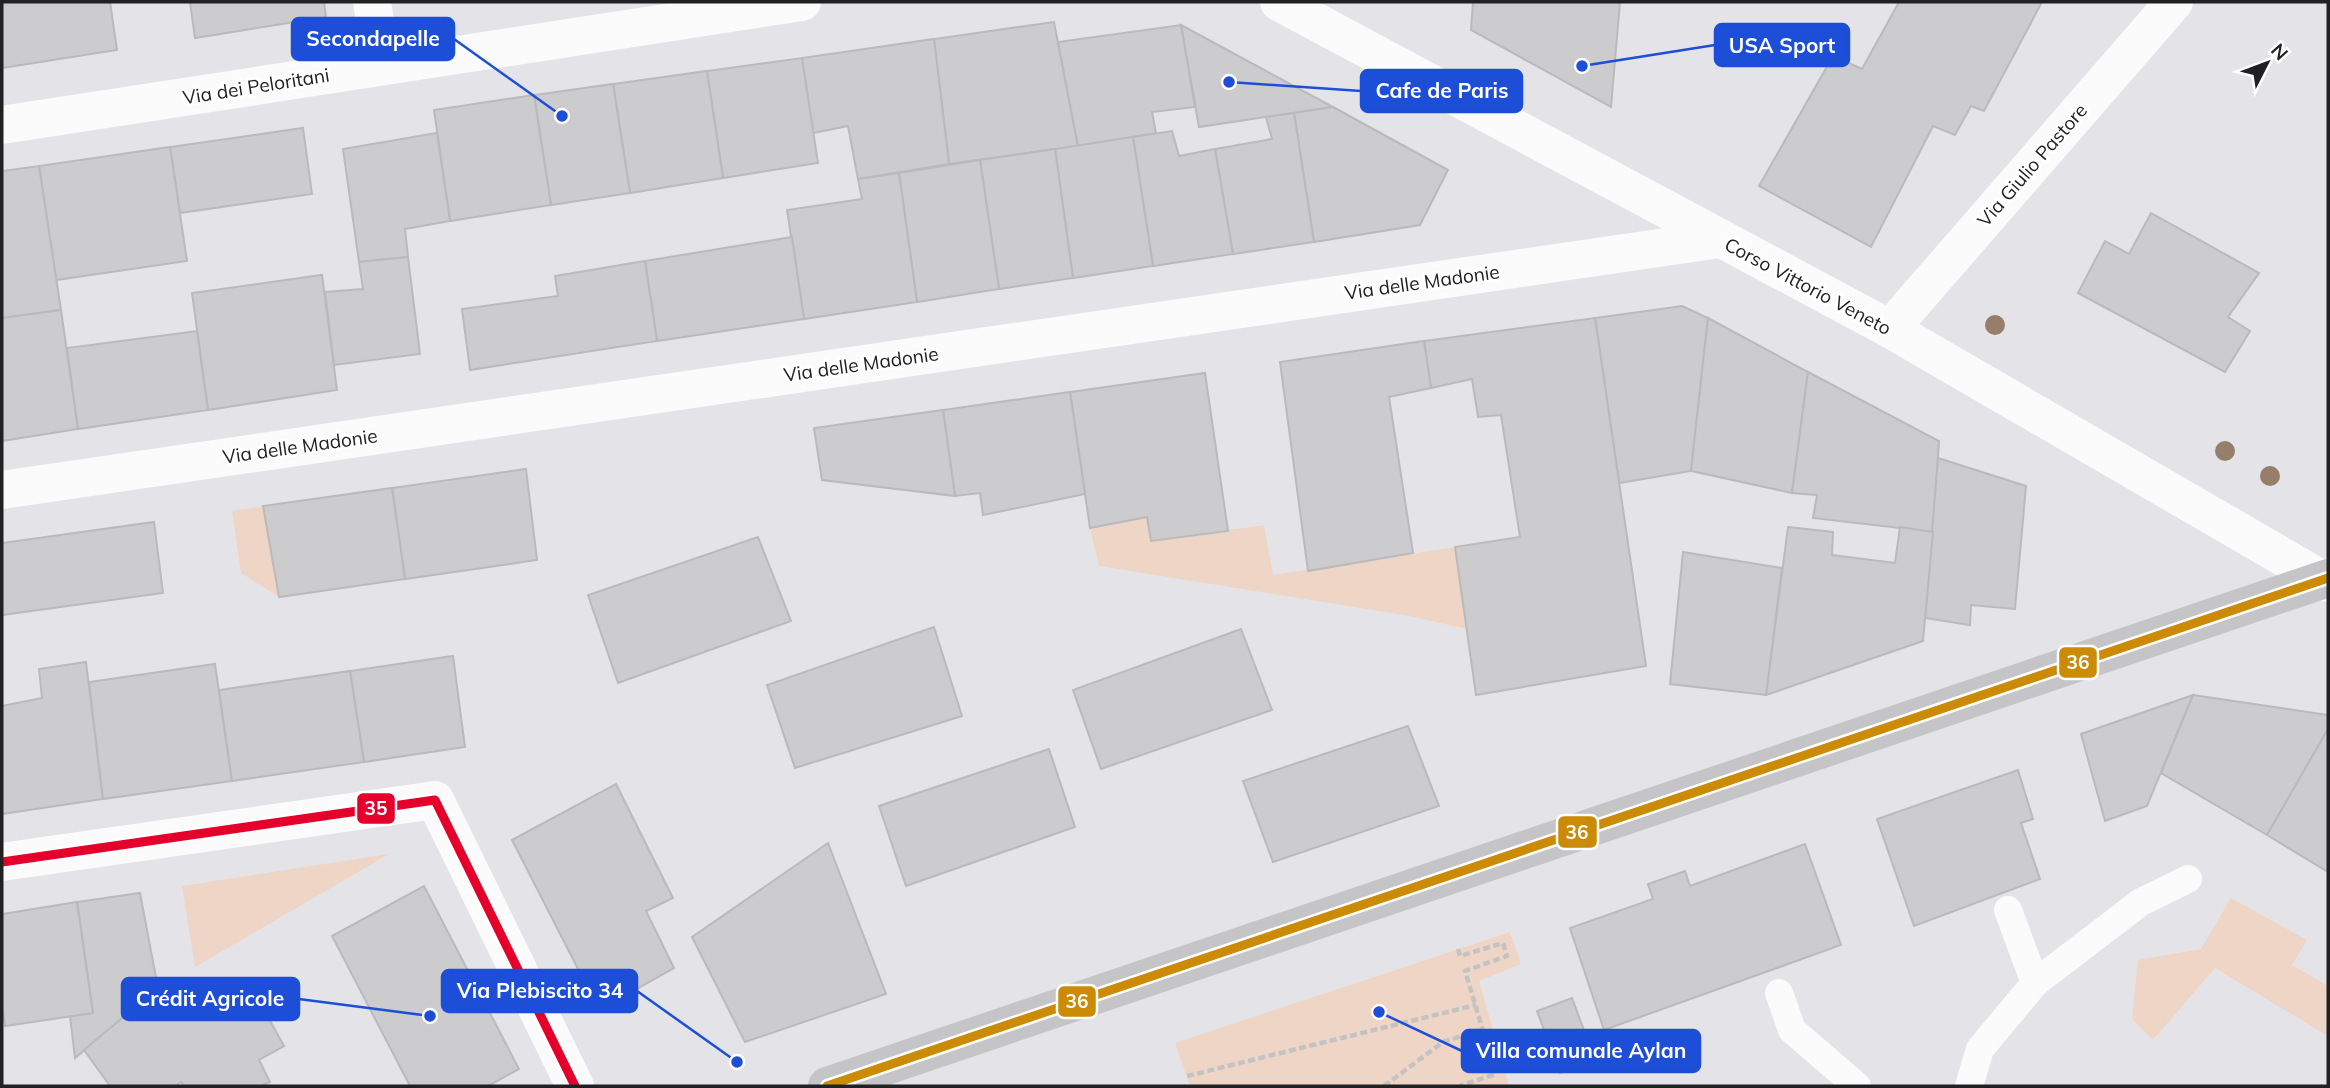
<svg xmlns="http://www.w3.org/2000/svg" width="2330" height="1088" viewBox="0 0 2330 1088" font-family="Mulish,sans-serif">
<rect width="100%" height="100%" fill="#e4e4e8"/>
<g fill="#efd5c5">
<path d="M263,506L279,597L241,573L232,511Z"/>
<path d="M1147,517L1151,541L1264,525L1273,575L1455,547L1467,629L1404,615L1099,566L1090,528Z"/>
<path d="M389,854L195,967L182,886Z"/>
<path d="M2231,898L2307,940L2292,965L2328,986V1036L2215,968L2153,1040L2132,1019L2138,960L2201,949Z"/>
<path d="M1510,932L1521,964L1479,981L1509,1086H1190L1175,1043Z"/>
</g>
<g fill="#ccccce" stroke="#bababd" stroke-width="2">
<path d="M2,2H110L117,50L2,68Z"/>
<path d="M190,2H324L326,17L195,38Z"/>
<path d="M1473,2H1620L1611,107L1471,30Z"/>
<path d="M1899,2H2042L1984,111L1971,106L1955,135L1933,126L1871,247L1759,186L1833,56L1862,69Z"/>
<path d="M1054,22L1078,146L949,164L934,39Z"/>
<path d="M1181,25L1333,107L1199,127Z"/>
<path d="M1181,25L1195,107L1152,112L1156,133L1078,146L1058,42Z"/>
<path d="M934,39L949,164L858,179L848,126L813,133L802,58Z"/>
<path d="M802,58L818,163L723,178L707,71Z"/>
<path d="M707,71L723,178L630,193L613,84Z"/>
<path d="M613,84L630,193L551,205L534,95Z"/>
<path d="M534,95L551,205L450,221L434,110Z"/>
<path d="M1333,107L1448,170L1420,225L1314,242L1294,113Z"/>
<path d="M1294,113L1314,242L1233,254L1215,149L1272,139L1266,117Z"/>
<path d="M303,128L312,194L180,213L170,147Z"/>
<path d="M1172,131L1179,156L1215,149L1233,254L1153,266L1133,137Z"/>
<path d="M437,133L450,221L405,229L408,257L359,262L343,149Z"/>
<path d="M1133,137L1153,266L1073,278L1055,149Z"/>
<path d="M170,147L187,261L56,280L39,166Z"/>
<path d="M1055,149L1073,278L999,289L980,160Z"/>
<path d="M980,160L999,289L917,302L899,173Z"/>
<path d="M39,166L61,310L2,318V171Z"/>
<path d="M899,173L917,302L804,319L787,210L862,199L858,179Z"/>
<path d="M2151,213L2259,273L2228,317L2250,331L2225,372L2078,293L2105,241L2129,254Z"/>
<path d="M792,237L804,319L657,341L645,261Z"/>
<path d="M408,257L420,354L334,365L325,292L363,289L359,262Z"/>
<path d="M645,261L657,341L470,370L462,309L558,296L555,276Z"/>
<path d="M322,275L337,390L208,410L192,293Z"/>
<path d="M1682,306L1708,318L1691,471L1619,483L1595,318Z"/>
<path d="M61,310L78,429L2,441V318Z"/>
<path d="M1595,318L1646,666L1476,695L1455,547L1520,537L1501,415L1478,417L1472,379L1431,388L1424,341Z"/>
<path d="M1708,318L1808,372L1792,493L1691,471Z"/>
<path d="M197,331L208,410L78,429L67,348Z"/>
<path d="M1424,341L1431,388L1389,397L1413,553L1308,571L1280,362Z"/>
<path d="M1808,372L1939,441L1933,532L1813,518L1817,495L1792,493Z"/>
<path d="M1205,373L1228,531L1151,541L1147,517L1090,528L1070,392Z"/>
<path d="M1070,392L1085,494L983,515L980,493L955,496L943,410Z"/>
<path d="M943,410L955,496L822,480L814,428Z"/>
<path d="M1938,458L2026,486L2015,609L1971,605L1970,625L1925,618Z"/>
<path d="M526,469L537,560L405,579L392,488Z"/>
<path d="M392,488L405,579L279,597L263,506Z"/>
<path d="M154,522L163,593L2,615V543Z"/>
<path d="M1788,527L1833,532L1832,555L1895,563L1900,527L1933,532L1923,641L1766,695Z"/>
<path d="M758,537L791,621L618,683L588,595Z"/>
<path d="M1683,552L1782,568L1766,695L1670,684Z"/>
<path d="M934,627L962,716L795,768L767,685Z"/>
<path d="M1241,629L1272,710L1101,769L1073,690Z"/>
<path d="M453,656L465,747L364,762L350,671Z"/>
<path d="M86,662L103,799L2,814V703V706L42,698L39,669Z"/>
<path d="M215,664L232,781L103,799L89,682Z"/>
<path d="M350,671L364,762L232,781L219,690Z"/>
<path d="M2193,695L2147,806L2105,821L2081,734Z"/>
<path d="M2193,695L2328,715V729L2267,835L2161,773Z"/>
<path d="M1408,726L1439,806L1273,862L1243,781Z"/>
<path d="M2328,729V872L2267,835Z"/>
<path d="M1049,749L1075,827L906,886L879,806Z"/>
<path d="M2018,770L2033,819L2021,823L2040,879L1914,926L1877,819Z"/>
<path d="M616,784L673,898L646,911L674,968L599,1010L512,840Z"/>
<path d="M828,843L886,994L745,1042L692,937Z"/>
<path d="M1805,844L1841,945L1604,1030L1570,928L1653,899L1648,884L1685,871L1690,886Z"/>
<path d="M424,886L519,1069L488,1086H410L332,936Z"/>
<path d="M140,893L158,988L75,1058L70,1016L93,1013L77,902Z"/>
<path d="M77,902L93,1013L5,1026L2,1006V914Z"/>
<path d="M172,980L187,1015L252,988L284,1046L259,1060L270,1082L261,1086H184L181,1082L175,1086H110L84,1050L158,988Z"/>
<path d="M1572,998L1595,1060L1560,1073L1537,1011Z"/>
</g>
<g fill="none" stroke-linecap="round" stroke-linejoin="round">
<g stroke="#c3c3c4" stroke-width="4.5" stroke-dasharray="7 3.5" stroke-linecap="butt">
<path d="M1458,949L1460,956L1503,943L1507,956L1465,971L1496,1074L1459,1086"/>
<path d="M1187,1076L1476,1005"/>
<path d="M1384,1086L1443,1042L1483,1029"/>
</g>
<g stroke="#fbfbfc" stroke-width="28">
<path d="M2035,983L2141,902L2188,879"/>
<path d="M1779,993L1792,1030L1857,1086"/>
<path d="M1969,1086L1980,1049L2035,983L2008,910"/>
</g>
<g stroke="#fbfbfc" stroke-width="38">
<path d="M372,2L382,66"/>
<path d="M1279,2L1890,329L2328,583"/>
<path d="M2,125L802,2"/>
<path d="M1890,329L2174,2"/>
<path d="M2,490L1720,239"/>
<path d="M2,862L435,800L575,1086"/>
</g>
<path stroke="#c5c5c8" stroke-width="38" d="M827,1086L2328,578"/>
<g stroke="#fff" stroke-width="14">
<path id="bus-1" d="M2,862L435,800L575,1086"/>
</g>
<g stroke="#fff" stroke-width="14">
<path id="bus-2" d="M827,1086L2328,578"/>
</g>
<use href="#bus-1" stroke="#e4002b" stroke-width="9"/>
<use href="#bus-2" stroke="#cc8b07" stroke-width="9"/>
</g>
<g fill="#967e6b">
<circle cx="1995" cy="325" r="10"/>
<circle cx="2225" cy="451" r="10"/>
<circle cx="2270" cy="476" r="10"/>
</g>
<g text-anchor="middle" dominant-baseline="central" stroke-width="6" stroke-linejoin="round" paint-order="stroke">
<g font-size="19" fill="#212123" stroke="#fff">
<text transform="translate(256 86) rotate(-9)">Via dei Peloritani</text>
<text transform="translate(2032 165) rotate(-49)">Via Giulio Pastore</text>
<text transform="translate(1422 282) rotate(-8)">Via delle Madonie</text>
<text transform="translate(1808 286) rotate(28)">Corso Vittorio Veneto</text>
<text transform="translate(861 364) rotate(-8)">Via delle Madonie</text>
<text transform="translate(300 446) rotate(-8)">Via delle Madonie</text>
</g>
</g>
<path fill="none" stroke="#1d4ed8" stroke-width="2.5" d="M562 116L454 39M1582 66L1715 45M1229 82L1361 91M737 1062L637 991M430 1016L299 999M1379 1012L1462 1051"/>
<g fill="#1d4ed8" stroke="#fff" stroke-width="2.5">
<circle cx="562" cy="116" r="7"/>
<circle cx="1582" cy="66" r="7"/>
<circle cx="1229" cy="82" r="7"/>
<circle cx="737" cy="1062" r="7"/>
<circle cx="430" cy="1016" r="7"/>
<circle cx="1379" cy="1012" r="7"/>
</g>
<g fill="#1d4ed8" stroke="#1d4ed8" stroke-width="2.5">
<rect x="292" y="18" width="162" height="42" rx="7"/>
<rect x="1715" y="24" width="134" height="42" rx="7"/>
<rect x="1361" y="70" width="161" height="42" rx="7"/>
<rect x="442" y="970" width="195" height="42" rx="7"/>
<rect x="122" y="978" width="177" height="42" rx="7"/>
<rect x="1462" y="1030" width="238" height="42" rx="7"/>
</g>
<g font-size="21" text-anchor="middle" font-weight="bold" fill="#fff">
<text x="373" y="46">Secondapelle</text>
<text x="1782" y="53">USA Sport</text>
<text x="1442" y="98">Cafe de Paris</text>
<text x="540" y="998">Via Plebiscito 34</text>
<text x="210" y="1006">Crédit Agricole</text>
<text x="1581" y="1058">Villa comunale Aylan</text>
</g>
<g stroke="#fff" stroke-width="2.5">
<rect x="2058" y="646" width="40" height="33" rx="7" fill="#cc8b07"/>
<rect x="356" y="792" width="40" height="33" rx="7" fill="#e4002b"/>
<rect x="1557" y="815" width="41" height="34" rx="7" fill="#cc8b07"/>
<rect x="1057" y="985" width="40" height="33" rx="7" fill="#cc8b07"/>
</g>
<g font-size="19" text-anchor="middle" font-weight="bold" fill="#fff">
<text x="2078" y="669">36</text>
<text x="376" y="815">35</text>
<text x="1577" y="839">36</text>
<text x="1077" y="1008">36</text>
</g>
<rect width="2330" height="1088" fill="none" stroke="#212123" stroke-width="7"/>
<g transform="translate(2267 63) rotate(48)" stroke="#ffffff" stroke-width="5" paint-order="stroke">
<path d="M0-5L12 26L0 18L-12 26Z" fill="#212123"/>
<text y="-10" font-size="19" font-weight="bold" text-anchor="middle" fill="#212123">N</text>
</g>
</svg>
